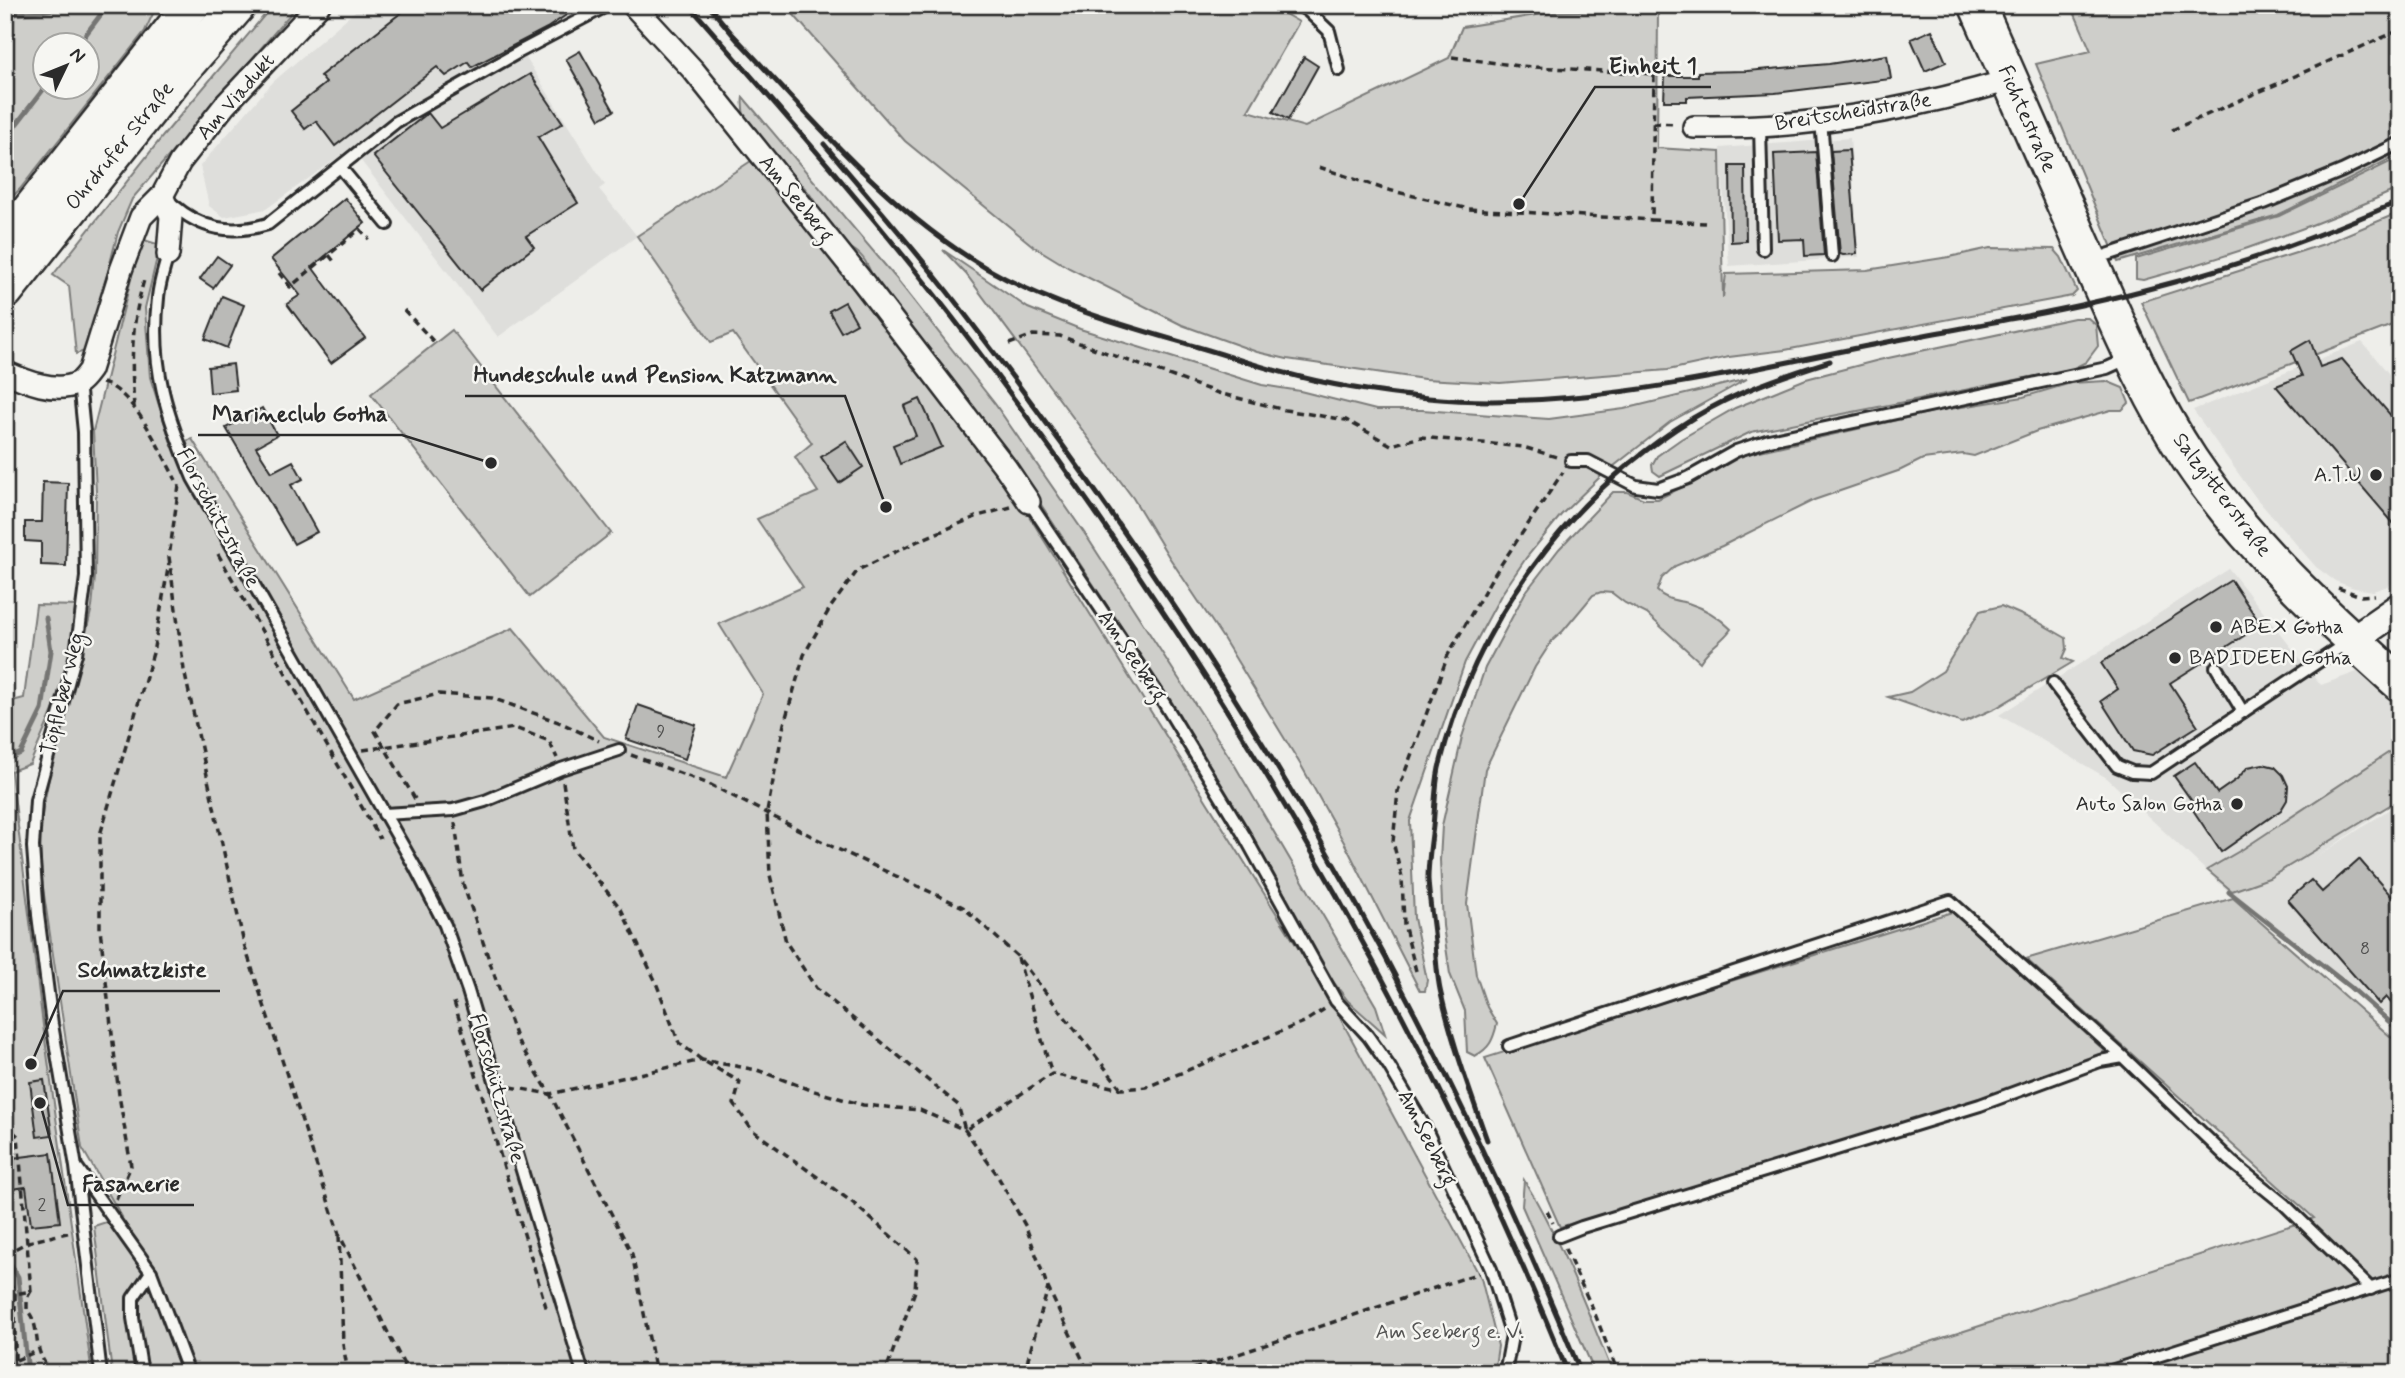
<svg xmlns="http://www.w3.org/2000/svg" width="2405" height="1378" viewBox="0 0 2405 1378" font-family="Mynerve,sans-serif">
<rect width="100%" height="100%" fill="#eeeeea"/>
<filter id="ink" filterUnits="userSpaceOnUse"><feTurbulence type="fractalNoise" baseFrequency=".0143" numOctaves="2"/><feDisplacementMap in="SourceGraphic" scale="14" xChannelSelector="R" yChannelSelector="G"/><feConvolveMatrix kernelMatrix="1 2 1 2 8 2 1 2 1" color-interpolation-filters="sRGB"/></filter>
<g filter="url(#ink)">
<g fill="#dededb">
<path d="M362,5H587L526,58L605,185L599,189L637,236L498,337L351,148L266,209L224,217L209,206L200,166L273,82Z"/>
<path d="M1850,138L1859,257L1729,266L1720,148Z"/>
<path d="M2362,342L2400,387V578L2388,586L2373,591L2354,588L2335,581L2316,567L2256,498L2193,410Z"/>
<path d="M2229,569L2321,685L2357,672L2400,706V799L2313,860L2400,802V1025L2250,905L2245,907L2107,778L1999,715Z"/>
</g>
<g fill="#cececa" stroke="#7c7c7a" stroke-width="2" fill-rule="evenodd">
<path d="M5,5H157L145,31L20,189L5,204ZM46,46H88V88H46Z"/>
<path d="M273,5H298L132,199L118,232L88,350L76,354L69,286L53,275L163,136Z"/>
<path d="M785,5H1269L1299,22L1248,111L1305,127L1449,58L1462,27L1555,12L1658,9L1657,148L1720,152L1723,298L1726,274L1867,270L1949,257L1990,248L2054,249L2061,257L2077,291L2072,296L1785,350L1729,357L1668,370L1500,383L1424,379L1287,359L1257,352L1182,325L1069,268L1033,246L905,141Z"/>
<path d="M2071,5H2400V154L2278,215L2118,262L2036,64L2091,51Z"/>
<path d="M743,97L895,277L995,404L1087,537L1234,764L1376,1006L1385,1034L1348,1001L1326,972L1221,785L1149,669L1028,485L879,292C874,281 870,267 863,258C855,247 842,246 833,236C821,224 821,212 813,199C793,166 737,141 743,97Z"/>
<path d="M2400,157V188C2316,226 2232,256 2143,280L2136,279V259L2279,216Z"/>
<path d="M754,159L1016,495L1331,1001L1481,1278L1498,1346L1494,1373H112L94,1226L122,1217L82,1148L41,875L40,825L51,767L74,684L92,607L95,577L96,492L93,431L141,239L160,245L145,308L150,377L172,446L192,439L354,699L513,628L604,737L726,777L763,694L719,624L803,587L757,519L818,492L795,457L812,443L733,333L711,342L637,236Z"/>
<path d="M2400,212V322L2189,403L2141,302L2324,244Z"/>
<path d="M943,250L1028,308L1080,329L1262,385L1300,391L1376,410H1422L1549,419L1624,409L1747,379L1670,422L1600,477L1561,515L1526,558L1501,595L1465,662L1410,821L1414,918L1427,980L1425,991H1420L1346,846L1302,767L1223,638L1169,557L1133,498L966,274Z"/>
<path d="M2074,318H2088L2096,325L2098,346L2086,362L2072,369L1751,432L1660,476L1653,471L1652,465L1657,456L1681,439L1735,408L1806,379L1879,360Z"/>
<path d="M452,330L611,533L530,597L371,394Z"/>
<path d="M2106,381L2123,388L2129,403L2122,410H2111L2037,431L1974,456L1963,454L1923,459L1901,470L1814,500L1722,546L1675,566L1662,578L1657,591C1666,600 1675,600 1688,603C1704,608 1719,617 1731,629C1721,643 1709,647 1700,662L1647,614L1625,603L1612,593L1601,592L1593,595L1563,631L1552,641L1535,667L1485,769L1467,904L1476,975L1487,1007L1497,1024C1493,1040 1490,1048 1475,1056L1467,1052L1465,1011L1450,974L1443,926L1440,860L1442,826L1462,737L1485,668L1525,593L1559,549L1613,492H1627L1644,499H1658L1711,473L1742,455L1937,411L2023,397L2071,383Z"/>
<path d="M36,605L80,606L61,692L30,764L11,771L43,1025L92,1373H5V703L24,698Z"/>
<path d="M2001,606L2038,622L2066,638L2067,649L2063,658L2073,662L1996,708L1962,723L1888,697L1910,692L1943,671L1980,611Z"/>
<path d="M2400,745V799L2269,878L2232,891L2207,870L2243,849Z"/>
<path d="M2233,898L2400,1045V1373H1834L2314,1218L2026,959Z"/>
<path d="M1952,912L2105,1051L2084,1064L2015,1088L1560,1227L1485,1058Z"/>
<path d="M1524,1180C1561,1240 1586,1308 1613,1373H1595L1522,1206Z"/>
</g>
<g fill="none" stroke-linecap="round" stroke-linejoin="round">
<g stroke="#757573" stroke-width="5">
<path d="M5,15L91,5"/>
<path d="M77,46L108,5"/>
<path d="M5,139L46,86"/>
<path d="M5,760L21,753L42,710L51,651L46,618"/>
<path d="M2229,892L2350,987L2400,1031"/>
<path d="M5,1254L18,1277L28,1373"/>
</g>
</g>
<g fill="#babab7" stroke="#2b2b2b" stroke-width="2">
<path d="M411,5H581L547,28L472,67L468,62L446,76L437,67L335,146L316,121L305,129L291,111L326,83L320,76Z"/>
<path d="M1932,30L1946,62L1925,71L1911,39Z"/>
<path d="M580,51L614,111L600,119L566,59Z"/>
<path d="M1887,55L1891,79L1775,93L1687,97V101H1664L1665,76H1698V72L1747,71L1829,64Z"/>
<path d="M1304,57L1318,66L1288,120L1273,112Z"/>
<path d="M530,74L563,123L538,137L578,203L526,236L534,247L480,290L373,156L428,113L440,128Z"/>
<path d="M1849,150L1857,254L1843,255L1840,254L1831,151Z"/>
<path d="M1816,152L1824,255L1805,256L1804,239L1778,240L1774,154Z"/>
<path d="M1730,166H1745L1746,241L1731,242Z"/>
<path d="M345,198L365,223L312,267L365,338L331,363L287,304L300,295L271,259Z"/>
<path d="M217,256L230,265L213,288L200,279Z"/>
<path d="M222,296L244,305L227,348L205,339Z"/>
<path d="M845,302L857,323L841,332L829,311Z"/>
<path d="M2310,340L2320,367L2342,359L2400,426V531L2276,386L2302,376L2291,351Z"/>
<path d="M233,364L236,390L210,393L208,367Z"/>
<path d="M920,399L942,447L900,464L893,445L916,436L904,406Z"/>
<path d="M262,408L277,435L256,447L272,472L293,461L303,479L291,485L317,532L294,544L226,428Z"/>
<path d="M846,441L863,467L839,483L821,457Z"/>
<path d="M43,482L68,483L66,566L41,565V542L25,541V522H42Z"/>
<path d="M2231,580L2261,625L2170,683L2198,726L2152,755L2133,751L2101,701L2118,689L2101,663Z"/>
<path d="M638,705L696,725L685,759L626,739Z"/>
<path d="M2195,762L2217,793L2237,779L2248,767L2263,764L2275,767L2283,775L2288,786L2287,800L2281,810L2221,852L2193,810L2196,807L2174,776Z"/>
<path d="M2359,859L2400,906V1013L2386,997L2379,1004L2288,900L2311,880L2322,892Z"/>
<path d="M44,1080L52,1135L37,1137L30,1082Z"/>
<path d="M51,1153L60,1222L31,1225L26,1187L5,1190V1159Z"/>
</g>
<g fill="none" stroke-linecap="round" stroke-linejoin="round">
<g stroke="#2b2b2b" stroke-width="16">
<g id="service">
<path d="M1298,5L1308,11L1329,31L1339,70"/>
<path d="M1821,120L1832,256"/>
<path d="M1760,126L1763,249"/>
<path d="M341,168L387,224"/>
<path d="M172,204C202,230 231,235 268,224L396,122L519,52L608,5"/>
<path d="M168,255C164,269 159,284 158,298C150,367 167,416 193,478L415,867L445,925L468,991L583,1373"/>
<path d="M2095,259L2264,203L2342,171L2400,143"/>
<path d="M79,382L84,432L86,577L76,654L36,800L33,847L38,915L52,1024L76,1167L101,1373"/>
<path d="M1571,461H1588L1636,486L1658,489L1688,478L1736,451L1769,440L2107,368L2129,358"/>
<path d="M1029,502L1164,703L1244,835L1336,1001L1368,1036L1389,1066L1425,1127L1491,1269L1512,1336L1505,1373"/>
<path d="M2216,667L2243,712"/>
<path d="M2053,683L2117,766L2132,772L2151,773L2348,642"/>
<path d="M384,814L453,810L485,801L561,769L619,750"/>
<path d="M1509,1046L1950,901L2123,1057L2233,1163L2285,1205L2371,1289"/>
<path d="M78,1169L151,1272L189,1373"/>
<path d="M1559,1236L1582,1227L1980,1105L2100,1061L2123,1057"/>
<path d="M142,1373L133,1318V1298L151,1272"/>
<path d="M2104,1373L2400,1279"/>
</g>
</g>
<g stroke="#2b2b2b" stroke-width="26">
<g id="minor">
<path d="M633,5L694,71L863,282L1006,468L1029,502"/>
<path d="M1694,127C1716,127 1738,127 1759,126C1843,122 1929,104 2010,80"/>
<path d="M162,196L171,216L168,255"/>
<path d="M5,372C25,381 56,394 78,383C83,380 87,374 90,370L121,270L141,217L162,196L180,162L225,105L319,5"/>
</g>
</g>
<g stroke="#2b2b2b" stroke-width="33">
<path id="tertiary" d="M2351,641L2400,607"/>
</g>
<g stroke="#2b2b2b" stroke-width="40">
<g id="primary">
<path d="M1977,5C2015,91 2052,177 2090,262C2120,329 2149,398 2190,460C2247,545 2324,615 2400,683"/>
<path d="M5,242L192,5"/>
<path d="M5,291L172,81L238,5"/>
</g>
</g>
<g stroke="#2b2b2b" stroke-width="3.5" stroke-dasharray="7 5" stroke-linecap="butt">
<path d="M1452,57L1519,66L1654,74L1652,220L1705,223"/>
<path d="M1653,123L1676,124"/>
<path d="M2172,130L2400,30"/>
<path d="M1319,167L1384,189L1469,209L1652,220"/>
<path d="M329,255L336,264"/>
<path d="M279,273L290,287L360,229L369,239"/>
<path d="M404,310L435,343"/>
<path d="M1009,344L1033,335L1060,336L1218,393L1285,410L1346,420L1391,445L1421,437L1523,447L1560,458"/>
<path d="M102,383C134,390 161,453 176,480"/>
<path d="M134,407C131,360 131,325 144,280"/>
<path d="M179,485L169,557L184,670L244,944L339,1234L408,1373"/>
<path d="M1011,507L978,516L918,541L858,570L830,608L804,655L784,724L767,812L770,875L786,942L816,988L958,1105L965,1130L1052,1074L1121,1089L1147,1087L1304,1022L1326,1008"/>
<path d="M218,554L380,839"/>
<path d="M2338,588L2361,596L2374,595"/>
<path d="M363,750L515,728L549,741L557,758"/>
<path d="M631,755L709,784L831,846L963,907L1017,956L1120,1087"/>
<path d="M563,782L573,849L621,909L655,980L679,1043L702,1060L740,1082L734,1104L752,1130L852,1202L917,1259L915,1291L885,1373"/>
<path d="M415,799L375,731L397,704L439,694L492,698L561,723L599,741"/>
<path d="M455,823L463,884L516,1038L550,1094L632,1254L656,1373"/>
<path d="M1018,958L1052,1074"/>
<path d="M1416,971L1404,924L1402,877L1393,842L1398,791L1448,655L1490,581L1563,472"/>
<path d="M454,1002L547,1310"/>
<path d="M511,1087L550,1094L702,1060L757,1070L811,1090L863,1105L920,1110L965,1130L996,1173L1026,1227L1048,1288L1089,1373"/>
<path d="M5,1109L10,1129L18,1136L31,1291L15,1294"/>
<path d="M116,1199L131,1166L119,1095L100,929V835L153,653L169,563"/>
<path d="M1547,1211L1553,1223"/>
<path d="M339,1235L343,1344L348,1373"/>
<path d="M1565,1249L1595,1314L1618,1373"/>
<path d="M5,1254L28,1242L71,1232"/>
<path d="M5,1271L15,1294V1373"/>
<path d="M31,1291L27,1298V1310C41,1326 32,1343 45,1363"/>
<path d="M5,1365L37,1351"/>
<path d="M1024,1373L1048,1288"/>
<path d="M1182,1373L1479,1273"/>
</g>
<use href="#service" stroke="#f6f6f2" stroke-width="10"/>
<use href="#minor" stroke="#f6f6f2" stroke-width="21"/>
<use href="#tertiary" stroke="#f6f6f2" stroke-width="28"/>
<use href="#primary" stroke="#f6f6f2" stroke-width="35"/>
<g stroke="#2b2b2b" stroke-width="5">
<path d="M689,5C784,114 881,223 969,339C1210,655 1417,1003 1568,1373"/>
<path d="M708,5L739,42"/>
<path d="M734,36C812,118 887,210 986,268C1052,306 1126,326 1198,347C1227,355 1256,366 1285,373C1332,386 1380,393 1428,398C1585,413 1749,368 1903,339C1986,323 2070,310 2152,288C2237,267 2320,236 2400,201"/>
<path d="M824,144C876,205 929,266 977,330C1083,469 1183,613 1274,762C1392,956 1494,1162 1581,1373"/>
<path d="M1487,1140C1470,1092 1453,1045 1441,994C1437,978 1436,959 1435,942C1433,921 1429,900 1428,879C1428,862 1431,843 1433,826C1435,807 1435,787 1439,768C1474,624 1567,496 1693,418C1736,392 1782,376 1830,361"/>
</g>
</g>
</g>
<g fill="#2b2b2b" stroke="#f6f6f2" stroke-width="2.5">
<circle cx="2376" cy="475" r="7"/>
<circle cx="2216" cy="627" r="7"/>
<circle cx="2175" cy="658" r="7"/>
<circle cx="2237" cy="804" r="7"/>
</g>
<g text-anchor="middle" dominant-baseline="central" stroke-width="5" stroke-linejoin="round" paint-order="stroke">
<g font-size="18" fill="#4f4f4e">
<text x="661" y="732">9</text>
<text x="2365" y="949">8</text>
<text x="42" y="1205">2</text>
</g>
<g font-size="21" fill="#2b2b2b" stroke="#f6f6f2">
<text transform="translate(236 97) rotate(-49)">Am Viadukt</text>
<text transform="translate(1853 112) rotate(-9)">Breitscheidstraße</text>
<text transform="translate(2027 119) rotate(66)">Fichtestraße</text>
<text transform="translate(120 146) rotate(-51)">Ohrdrufer Straße</text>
<text transform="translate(796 199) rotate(51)">Am Seeberg</text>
<text transform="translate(2222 495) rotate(53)">Salzgitterstraße</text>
<text transform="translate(218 518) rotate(62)">Florschützstraße</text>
<text transform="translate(1132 656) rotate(56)">Am Seeberg</text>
<text transform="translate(63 694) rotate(-76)">Töpfleber Weg</text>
<text transform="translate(497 1088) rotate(74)">Florschützstraße</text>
<text transform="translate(1427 1138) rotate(63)">Am Seeberg</text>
</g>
<g font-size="21" fill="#2b2b2b" stroke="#f6f6f2" text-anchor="end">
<text x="2362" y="475">A.T.U</text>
<text x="2230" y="627" text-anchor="start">ABEX Gotha</text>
<text x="2189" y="658" text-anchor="start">BADIDEEN Gotha</text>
<text x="2223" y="804">Auto Salon Gotha</text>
</g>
<g font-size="21" fill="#545453" stroke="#f6f6f2">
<text x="1450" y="1332">Am Seeberg e. V.</text>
</g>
</g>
<path fill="none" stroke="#2b2b2b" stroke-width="2.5" d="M1519 204L1595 87H1711M886 507L845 396H465M491 463L402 435H198M31 1064L63 991H220M40 1103L68 1205H194"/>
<g fill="#2b2b2b" stroke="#f6f6f2" stroke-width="2.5">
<circle cx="1519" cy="204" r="7"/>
<circle cx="886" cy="507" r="7"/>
<circle cx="491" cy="463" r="7"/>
<circle cx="31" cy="1064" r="7"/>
<circle cx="40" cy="1103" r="7"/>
</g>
<g font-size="23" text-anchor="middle" font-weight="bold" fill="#2b2b2b" stroke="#f6f6f2" stroke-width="5" stroke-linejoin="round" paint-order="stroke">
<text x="1653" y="73">Einheit 1</text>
<text x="655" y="382">Hundeschule und Pension Katzmann</text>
<text x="300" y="421">Marineclub Gotha</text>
<text x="142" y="977">Schmatzkiste</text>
<text x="131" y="1191">Fasanerie</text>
</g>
<rect width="2405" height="1378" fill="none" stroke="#f6f6f2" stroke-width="28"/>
<rect x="14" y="14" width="2377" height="1350" fill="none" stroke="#2b2b2b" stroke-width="2.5" filter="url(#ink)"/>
<g transform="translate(66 66) rotate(47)"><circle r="33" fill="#f6f6f2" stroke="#a5a5a2" stroke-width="2"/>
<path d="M0-5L12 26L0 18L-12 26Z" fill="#2b2b2b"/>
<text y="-10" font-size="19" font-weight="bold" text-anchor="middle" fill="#2b2b2b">N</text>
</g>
</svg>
